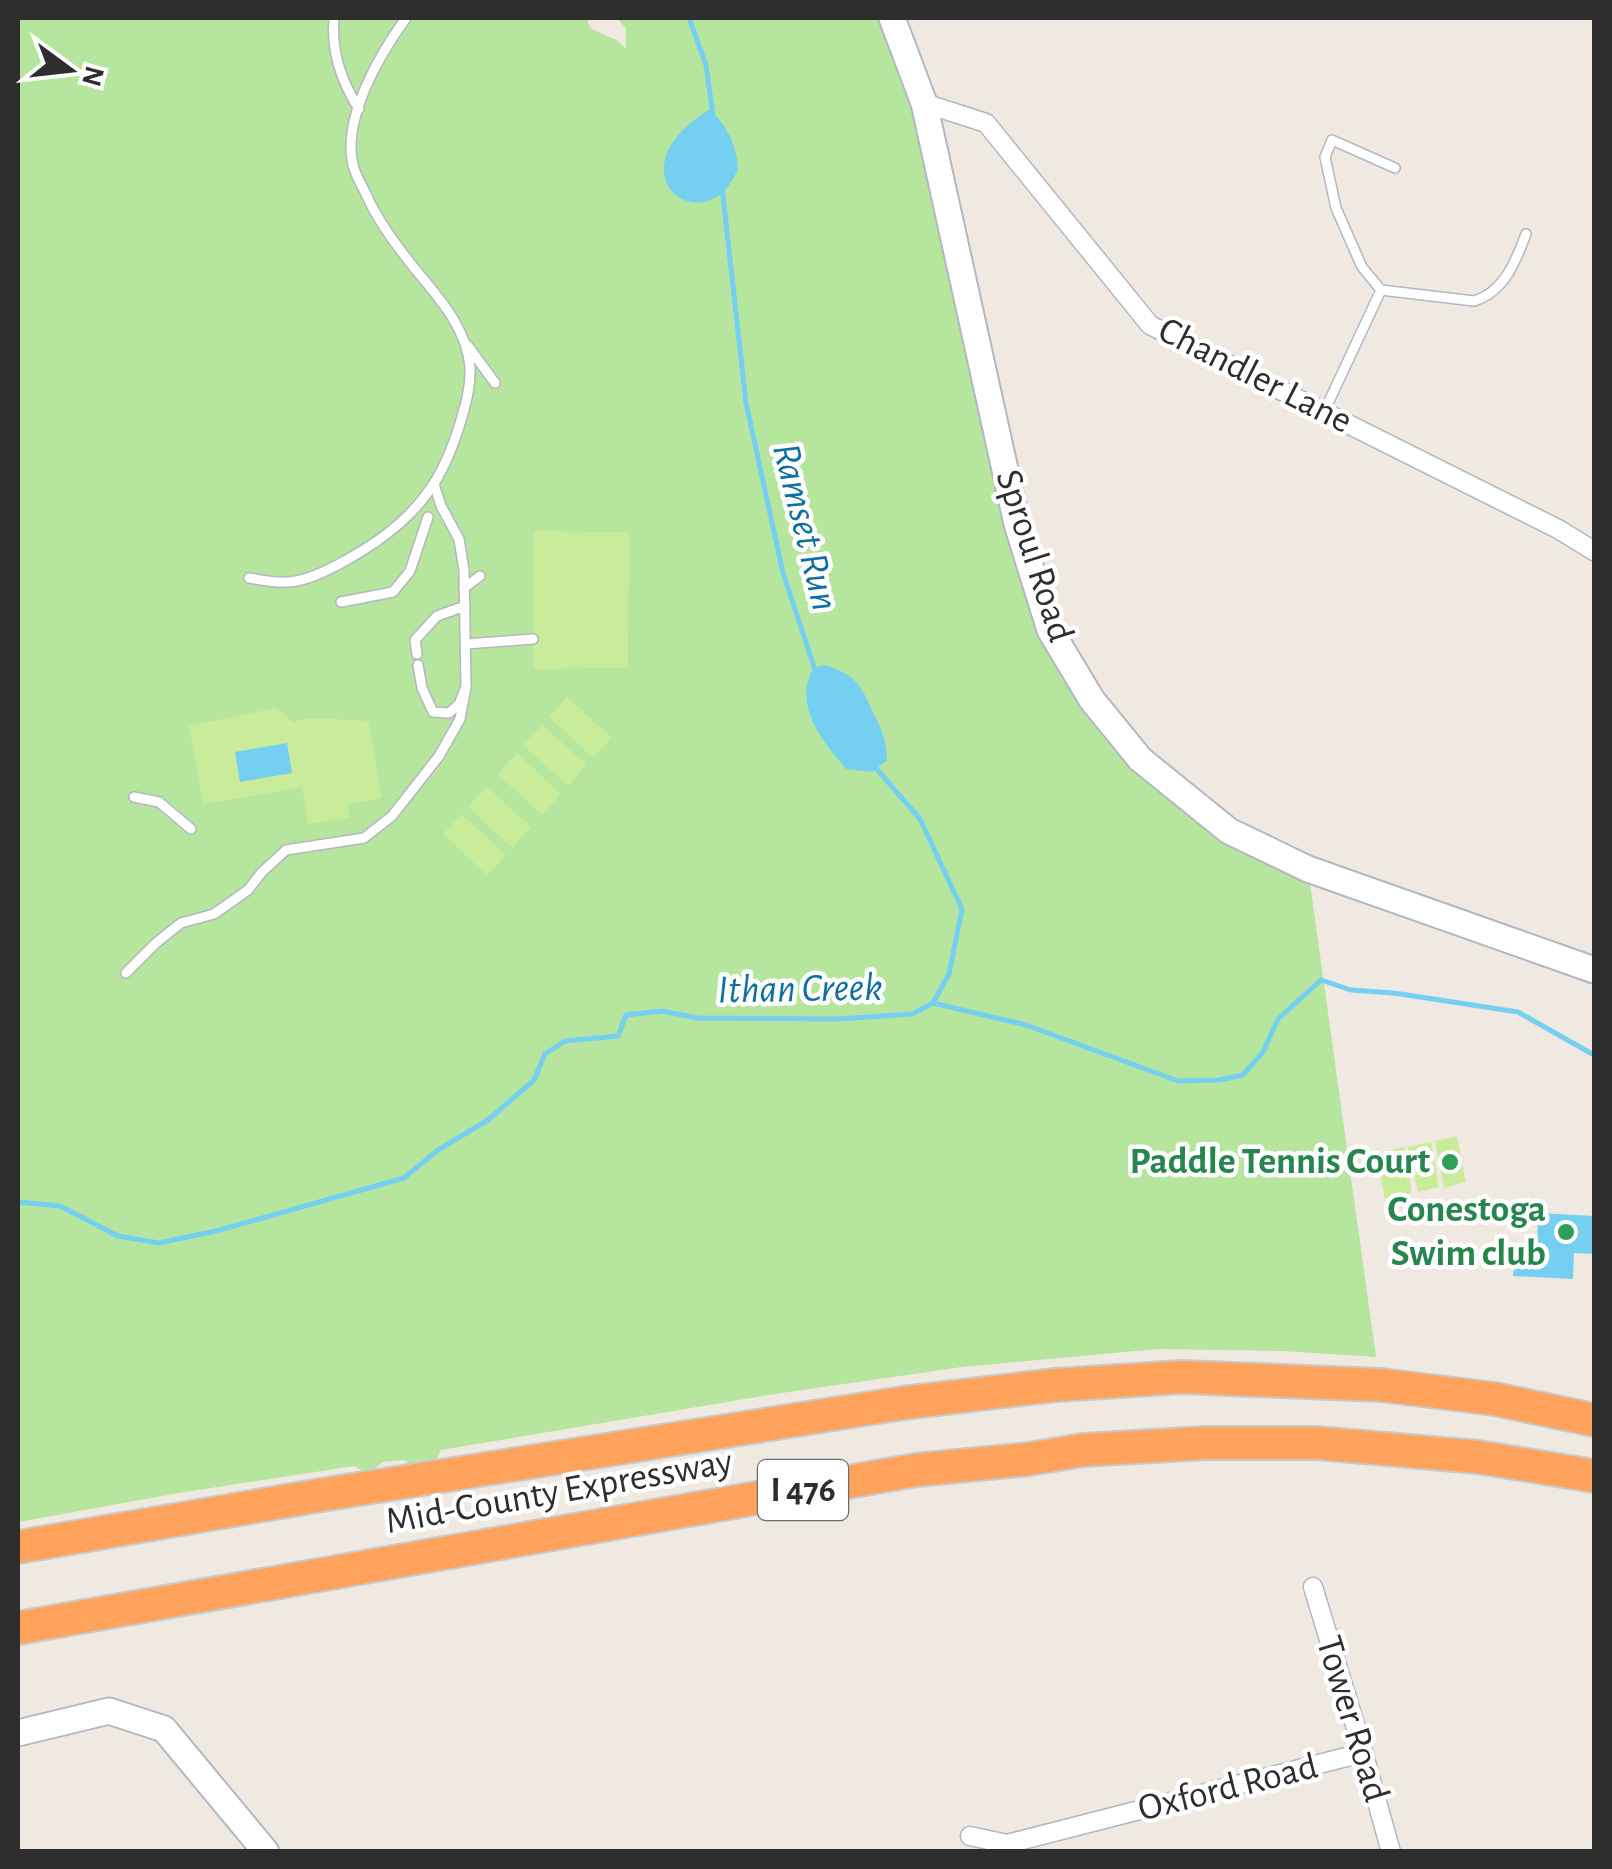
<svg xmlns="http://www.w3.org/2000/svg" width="1612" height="1869" viewBox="0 0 1612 1869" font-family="'Alegreya Sans',sans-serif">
<rect width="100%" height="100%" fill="#efe9e1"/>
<path fill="#b6e59e" d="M18,18H587L590,28L618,41L626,49V28L620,22L619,18H892L1050,630L1140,759L1308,869L1376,1357L1283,1351L1157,1349L962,1367L768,1395L441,1450L435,1464L415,1466L403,1460L383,1462L368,1474L354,1466L179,1493L18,1522Z"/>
<g fill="#c9ec9a">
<path d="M533,531L629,532L628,668L533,669Z"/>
<path d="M567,697L612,738L593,758L549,717Z"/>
<path d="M276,708L293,722L310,718L369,721L382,798L348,804L349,818L308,824L302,787L203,804L189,726Z"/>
<path d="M542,725L587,765L568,786L523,745Z"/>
<path d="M517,753L561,794L542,815L498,774Z"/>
<path d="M486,786L531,827L512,848L468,807Z"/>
<path d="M462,814L506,855L487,875L443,834Z"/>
<path d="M1457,1136L1466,1182L1444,1188L1435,1141Z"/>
<path d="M1431,1142L1439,1187L1418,1192L1408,1147Z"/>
<path d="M1404,1147L1412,1193L1385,1199L1376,1153Z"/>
</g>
<g fill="#75cff0">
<path d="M709,110C727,124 737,146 738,169C735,175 731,184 726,189C685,232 619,164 709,110Z"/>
<path d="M824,665C857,675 860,684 874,714C881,729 887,742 887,760L872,772L846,769C822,740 793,706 813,668Z"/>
<path d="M287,743L292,773L240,782L235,752Z"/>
<path d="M1538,1213L1594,1216V1254L1574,1253L1573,1279L1513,1276L1516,1248H1537Z"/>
</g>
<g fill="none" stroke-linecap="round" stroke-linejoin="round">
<g stroke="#75cff0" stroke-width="5">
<path d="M689,18L706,65L713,116"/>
<path d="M722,187L746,403L783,573L815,670"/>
<path d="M875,767L920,819L962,909L949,974L933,1003"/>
<path d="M18,1202L60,1206L118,1236L159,1243L216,1231L404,1178L438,1150L488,1120L534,1080L545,1054L565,1041L618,1036L626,1015L662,1011L697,1018L839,1019L912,1014L933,1003L1026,1025L1178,1081L1219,1080L1243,1075L1263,1052L1278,1019L1321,980L1351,990L1394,993L1518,1012L1594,1055"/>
</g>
<g stroke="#b4b7c1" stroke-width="12">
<g id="lane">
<path d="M334,18C331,51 341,81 359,109"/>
<path d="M1381,290L1474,301C1504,292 1516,261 1526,234"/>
<path d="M468,346L495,383"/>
<path d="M1324,412L1381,290L1362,267L1336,208L1325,157L1332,140L1395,168"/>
<path d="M249,578C262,580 275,583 287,582C317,582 378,543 400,523C432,494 446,467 459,427C465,407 471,388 470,367C467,328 438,297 415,269C396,245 377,220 365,192C361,184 355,174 353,165C342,118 380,54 406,18"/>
<path d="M464,588L480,576"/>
<path d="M341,602L393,592L410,571L428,517"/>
<path d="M466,644L533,639"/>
<path d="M417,654L415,640L437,616L465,606"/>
<path d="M418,665L422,688L433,712L449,713L459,704L466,687L464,570L459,539L441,506L434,484"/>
<path d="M134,797L159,802L191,829"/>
<path d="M126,973L156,943L181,923L214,914L248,890L262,872L286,850L364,838L392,816L439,756L460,719L466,687"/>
</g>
</g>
<g stroke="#b4b7c1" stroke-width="21">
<g id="street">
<path d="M924,103L986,123L1150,325L1558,529L1594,551"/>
<path d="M1313,1587L1361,1744L1391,1852"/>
<path d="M970,1836L1007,1844L1358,1754L1361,1744"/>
</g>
</g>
<g stroke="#b4b7c1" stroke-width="29">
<g id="secondary">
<path d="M892,18L924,103L1017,524L1050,630L1092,700L1140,759L1229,831L1308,869L1594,970"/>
<path d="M18,1733L109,1711L164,1729L266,1852"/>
</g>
</g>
<g stroke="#c9c9c9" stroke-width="36">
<g id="highway">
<path d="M18,1547L321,1495L903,1403L1056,1385L1182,1377L1381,1385L1495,1399L1594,1420"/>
<path d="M18,1628L916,1470L1029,1459L1083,1450L1205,1443H1317L1478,1457L1594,1476"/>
</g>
</g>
<use href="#lane" stroke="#fff" stroke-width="9"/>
<use href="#street" stroke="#fff" stroke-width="18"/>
<use href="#secondary" stroke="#fff" stroke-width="25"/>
<use href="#highway" stroke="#ffa35c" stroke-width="32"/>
</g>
<g fill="#2e9e5b" stroke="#fff" stroke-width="4">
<circle cx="1450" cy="1162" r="10"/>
<circle cx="1566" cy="1232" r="10"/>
</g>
<g text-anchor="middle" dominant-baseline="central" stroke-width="9" stroke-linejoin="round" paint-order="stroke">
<rect fill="#fff" stroke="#6d6d6d" stroke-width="2.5" x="758" y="1460" width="90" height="60" rx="8"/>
<g font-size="35" font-weight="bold" fill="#2e2e2e">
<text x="803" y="1490">I 476</text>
</g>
<g font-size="38" fill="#2e2e2e" stroke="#fff">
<text transform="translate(1255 376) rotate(27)">Chandler Lane</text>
<text transform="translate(1034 556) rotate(72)">Sproul Road</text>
<text transform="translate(559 1492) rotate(-10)">Mid-County Expressway</text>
<text transform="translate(1352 1719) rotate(73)">Tower Road</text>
<text transform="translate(1228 1788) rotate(-14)">Oxford Road</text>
</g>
<g font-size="38" font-weight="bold" fill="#27864d" stroke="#fff" text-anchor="end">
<text x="1430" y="1162">Paddle Tennis Court</text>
<text x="1546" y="1210">Conestoga<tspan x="1546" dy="44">Swim club</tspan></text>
</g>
<g font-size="40" font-style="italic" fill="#0d6fa3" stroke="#fff">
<text transform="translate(805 527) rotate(76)">Ramset Run</text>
<text transform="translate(800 989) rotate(-1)">Ithan Creek</text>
</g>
</g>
<rect width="1612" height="1869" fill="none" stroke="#2e2e2e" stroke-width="40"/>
<g transform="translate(70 70) rotate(105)" stroke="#ffffff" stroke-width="8" paint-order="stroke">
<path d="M0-8L18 38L0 25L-18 38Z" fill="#2e2e2e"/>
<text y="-15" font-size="28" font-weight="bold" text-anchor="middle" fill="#2e2e2e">N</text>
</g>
</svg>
